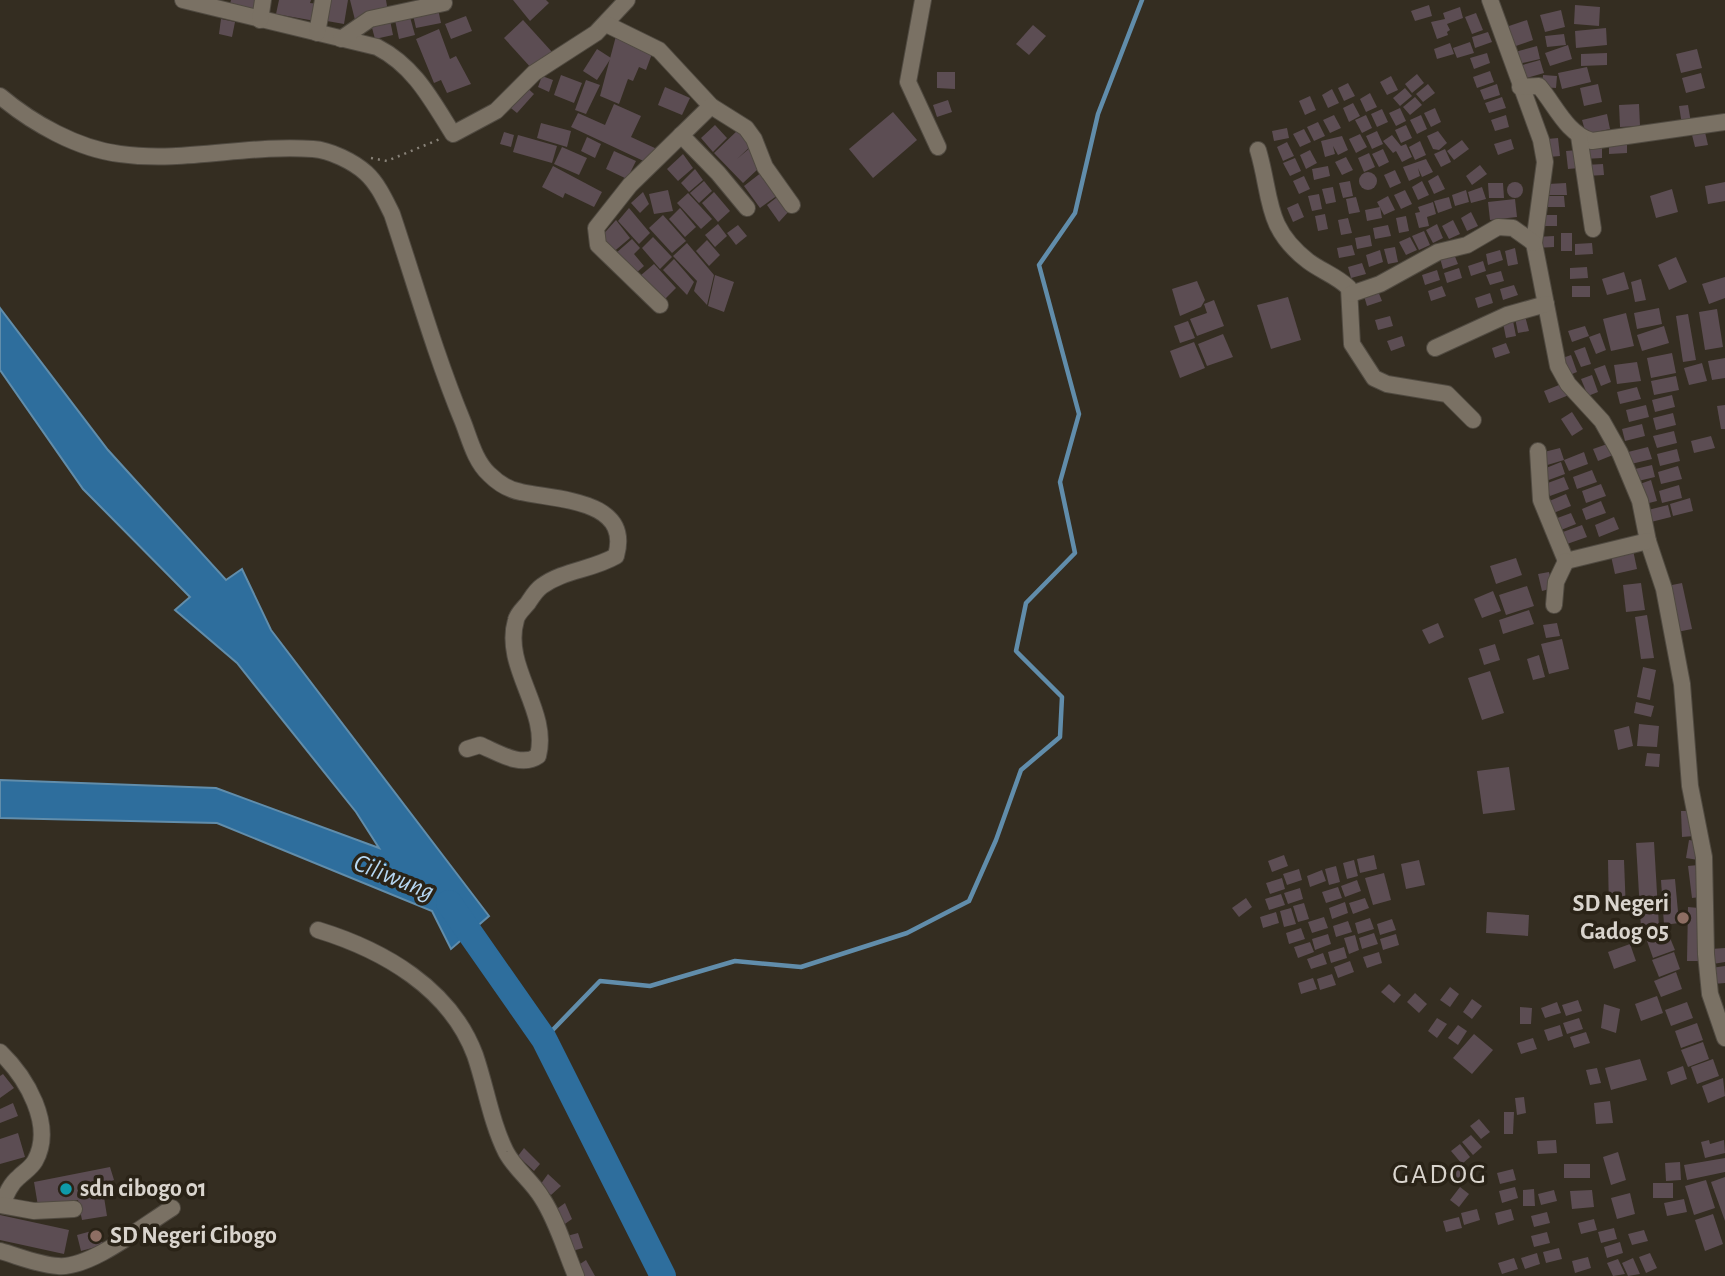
<svg xmlns="http://www.w3.org/2000/svg" width="1725" height="1276" viewBox="0 0 1725 1276" font-family="'Alegreya Sans',sans-serif">
<rect width="100%" height="100%" fill="#342d21"/>
<path fill="#2e6e9d" stroke="#618dab" stroke-width="2" d="M0,308L108,450L226,580L242,569L271,630L489,916L451,949L432,911L217,823L0,818V780L216,788L379,848L356,812L237,663L175,610L190,597L83,489L0,370Z"/>
<g fill="none" stroke-linecap="round" stroke-linejoin="round">
<path stroke="#618dab" stroke-width="4.5" d="M544,1039L600,981L650,986L735,961L801,967L907,933L969,901L996,840L1021,770L1060,737L1062,697L1016,651L1026,603L1075,553L1060,482L1079,414L1039,265L1075,213L1098,114L1142,0"/>
<path stroke="#2e6e9d" stroke-width="26" d="M449,903L544,1039L663,1276"/>
</g>
<g fill="#5c4d53">
<path d="M231,0H257L256,9L230,4Z"/>
<path d="M279,0H311L310,3L319,4L315,21L276,14Z"/>
<path d="M330,0H348L344,24L327,21Z"/>
<path d="M350,0H386L388,12L355,20Z"/>
<path d="M513,0H546L549,3L530,21Z"/>
<path d="M1429,5L1432,16L1415,21L1411,11Z"/>
<path d="M1575,5L1600,7L1599,26L1574,24Z"/>
<path d="M1460,7L1463,18L1447,24L1450,30L1447,32L1448,35L1437,39L1431,22L1445,19L1443,13Z"/>
<path d="M438,9L441,23L416,28L413,15Z"/>
<path d="M1561,10L1565,27L1545,32L1540,15Z"/>
<path d="M1476,13L1483,30L1472,34L1465,17Z"/>
<path d="M466,16L472,31L451,39L445,24Z"/>
<path d="M410,17L415,35L399,39L395,20Z"/>
<path d="M221,19L235,22L232,37L219,34Z"/>
<path d="M390,20L393,35L375,39L371,24Z"/>
<path d="M523,20L552,52L533,70L504,38Z"/>
<path d="M1527,20L1533,40L1513,47L1506,27Z"/>
<path d="M1033,25L1046,36L1029,55L1016,44Z"/>
<path d="M1606,28L1607,45L1576,48L1575,31Z"/>
<path d="M439,29L450,59L456,56L471,84L447,93L441,80L434,83L416,39Z"/>
<path d="M1488,32L1492,42L1475,48L1472,37Z"/>
<path d="M1564,34L1566,45L1547,47L1545,36Z"/>
<path d="M616,36L653,51L646,70L639,67L633,81L628,79L619,104L600,96Z"/>
<path d="M1470,42L1474,53L1457,58L1453,48Z"/>
<path d="M1450,43L1454,54L1437,59L1434,49Z"/>
<path d="M1568,45L1572,59L1550,66L1545,53Z"/>
<path d="M1537,46L1540,59L1518,64L1515,52Z"/>
<path d="M597,49L611,58L597,80L583,71Z"/>
<path d="M1697,49L1702,68L1681,73L1676,54Z"/>
<path d="M1487,53L1490,63L1474,69L1470,58Z"/>
<path d="M1607,53V65L1581,66V54Z"/>
<path d="M1540,60L1544,73L1523,79L1519,66Z"/>
<path d="M1587,67L1591,82L1562,89L1558,73Z"/>
<path d="M1490,71L1494,82L1477,88L1473,77Z"/>
<path d="M937,72H955V89L937,88Z"/>
<path d="M1701,73L1705,88L1686,93L1682,78Z"/>
<path d="M1417,74L1424,83L1412,93L1405,84Z"/>
<path d="M561,75L582,83L574,103L554,95Z"/>
<path d="M1543,75L1557,76L1556,88L1542,87Z"/>
<path d="M542,76L553,80L549,92L538,87Z"/>
<path d="M1391,76L1398,90L1387,95L1380,82Z"/>
<path d="M586,80L600,85L586,114L575,110Z"/>
<path d="M1348,83L1355,96L1344,101L1338,88Z"/>
<path d="M1428,84L1435,93L1423,102L1416,94Z"/>
<path d="M1497,84L1500,95L1484,100L1480,90Z"/>
<path d="M1598,84L1602,102L1584,106L1580,88Z"/>
<path d="M524,85L534,94L517,113L507,105Z"/>
<path d="M665,87L690,98L682,115L658,105Z"/>
<path d="M1405,88L1412,96L1400,106L1393,98Z"/>
<path d="M1332,89L1339,103L1328,108L1322,95Z"/>
<path d="M1370,93L1377,107L1366,112L1360,99Z"/>
<path d="M1310,96L1316,110L1305,115L1299,101Z"/>
<path d="M1415,97L1422,105L1410,115L1403,107Z"/>
<path d="M1502,97L1506,108L1489,113L1485,103Z"/>
<path d="M948,100L952,112L937,117L933,105Z"/>
<path d="M1353,103L1360,116L1349,122L1343,108Z"/>
<path d="M614,104L641,116L631,137L657,149L650,164L571,127L578,113L605,125Z"/>
<path d="M1639,104L1640,126L1620,127L1619,105Z"/>
<path d="M1688,105L1691,123L1682,125L1679,106Z"/>
<path d="M1400,108L1406,121L1396,126L1389,113Z"/>
<path d="M1435,108L1441,122L1431,127L1424,113Z"/>
<path d="M1382,109L1388,122L1377,127L1371,114Z"/>
<path d="M893,112L917,140L873,178L849,149Z"/>
<path d="M1607,114L1610,129L1586,134L1582,120Z"/>
<path d="M1334,115L1341,128L1330,133L1323,120Z"/>
<path d="M1366,115L1372,128L1362,133L1355,120Z"/>
<path d="M1421,115L1427,129L1417,134L1410,120Z"/>
<path d="M1506,115L1509,127L1495,131L1491,120Z"/>
<path d="M1318,122L1325,136L1314,141L1307,127Z"/>
<path d="M541,123L571,131L567,147L537,138Z"/>
<path d="M715,125L727,138L713,152L701,138Z"/>
<path d="M1406,125L1412,138L1401,143L1395,130Z"/>
<path d="M1287,128L1289,138L1274,141L1272,131Z"/>
<path d="M1704,128L1708,145L1695,147L1691,131Z"/>
<path d="M739,129L753,144L737,159L751,147L761,159L755,164L758,169L743,183L714,153Z"/>
<path d="M1304,129L1311,142L1300,147L1293,134Z"/>
<path d="M1377,131L1383,144L1372,149L1366,136Z"/>
<path d="M1438,131L1447,143L1439,150L1433,149L1427,136Z"/>
<path d="M504,132L514,135L511,147L500,144Z"/>
<path d="M1360,134L1367,147L1356,153L1349,139Z"/>
<path d="M518,135L557,146L552,163L513,152Z"/>
<path d="M1392,135L1401,146L1406,144L1412,157L1402,162L1396,151L1393,153L1383,141Z"/>
<path d="M1342,136L1348,150L1338,155L1333,146L1335,154L1325,157L1321,141Z"/>
<path d="M587,137L601,144L595,158L581,151Z"/>
<path d="M1558,138L1560,156L1549,157L1547,139Z"/>
<path d="M1511,139L1514,149L1498,155L1494,144Z"/>
<path d="M1462,140L1469,149L1454,160L1447,151Z"/>
<path d="M1420,141L1426,155L1415,160L1409,147Z"/>
<path d="M1287,142L1294,156L1283,161L1277,147Z"/>
<path d="M1627,142V153L1609,154V143Z"/>
<path d="M562,147L587,158L579,175L554,164Z"/>
<path d="M1602,147V158L1584,159V148Z"/>
<path d="M1383,149L1389,162L1379,167L1372,154Z"/>
<path d="M1445,149L1451,162L1441,167L1434,154Z"/>
<path d="M1310,150L1317,163L1306,169L1300,155Z"/>
<path d="M1578,150L1579,168L1568,169L1566,151Z"/>
<path d="M614,151L636,161L627,179L606,169Z"/>
<path d="M1369,153L1375,167L1364,172L1358,158Z"/>
<path d="M683,154L693,168L678,181L667,169Z"/>
<path d="M1346,157L1353,170L1342,175L1335,162Z"/>
<path d="M1295,158L1301,171L1290,176L1283,163Z"/>
<path d="M1426,159L1433,172L1422,177L1418,168L1420,176L1409,181L1403,167Z"/>
<path d="M1603,164L1604,175L1586,176L1585,165Z"/>
<path d="M1480,165L1487,174L1472,185L1466,176Z"/>
<path d="M553,166L602,192L594,207L565,193L563,198L542,187Z"/>
<path d="M1328,166L1330,176L1314,180L1312,169Z"/>
<path d="M695,169L703,180L689,192L681,183Z"/>
<path d="M1395,170L1401,183L1390,188L1384,175Z"/>
<path d="M762,172L778,195L760,208L744,186Z"/>
<circle cx="1368" cy="181" r="9"/>
<path d="M1438,175L1445,189L1434,194L1428,181Z"/>
<path d="M1304,176L1310,189L1299,194L1293,181Z"/>
<path d="M704,181L712,191L699,203L690,193Z"/>
<path d="M1350,181L1353,196L1343,198L1339,183Z"/>
<path d="M1422,181L1429,195L1418,200L1412,187Z"/>
<path d="M1725,182V201L1708,204L1705,186Z"/>
<circle cx="1515" cy="190" r="8"/>
<path d="M1488,183H1503L1504,198H1489Z"/>
<path d="M1566,183L1567,195H1549L1548,184Z"/>
<path d="M1333,187L1336,202L1326,204L1322,189Z"/>
<path d="M1482,187L1486,199L1471,203L1468,192Z"/>
<path d="M1672,189L1678,212L1656,218L1650,196Z"/>
<path d="M668,190L673,211L654,214L649,194Z"/>
<path d="M1405,190L1412,204L1401,209L1394,195Z"/>
<path d="M1466,190L1469,202L1455,206L1452,195Z"/>
<path d="M643,192L649,204L640,213L631,203Z"/>
<path d="M714,192L730,211L718,222L702,203Z"/>
<path d="M688,193L712,219L701,229L677,203Z"/>
<path d="M781,194L791,209L779,222L767,205Z"/>
<path d="M1319,194L1322,209L1312,211L1308,196Z"/>
<path d="M1388,196L1395,210L1384,215L1377,202Z"/>
<path d="M1547,196H1564L1565,207H1547Z"/>
<path d="M1356,197L1360,212L1349,214L1346,199Z"/>
<path d="M1449,197L1452,208L1438,213L1434,201Z"/>
<path d="M1515,199L1517,217L1490,220L1488,202Z"/>
<path d="M1433,202L1436,214L1427,217L1429,226L1419,228L1415,213L1420,212L1418,207Z"/>
<path d="M1298,203L1304,217L1293,222L1287,208Z"/>
<path d="M1380,207L1382,218L1367,221L1365,210Z"/>
<path d="M629,208L650,233L639,244L618,221Z"/>
<path d="M680,208L696,227L685,237L669,219Z"/>
<path d="M1471,212L1478,226L1467,231L1461,218Z"/>
<path d="M1325,214L1328,229L1318,231L1315,216Z"/>
<path d="M663,215L686,241L672,253L649,228Z"/>
<rect x="1539" y="215" width="18" height="11"/>
<path d="M1406,216L1409,231L1399,233L1396,218Z"/>
<path d="M1348,218L1352,233L1341,235L1338,220Z"/>
<path d="M616,220L630,238L611,254L599,239Z"/>
<path d="M1453,220L1460,234L1449,239L1442,226Z"/>
<path d="M718,224L727,236L715,247L705,235Z"/>
<path d="M1437,224L1443,238L1433,243L1426,230Z"/>
<path d="M738,225L747,236L736,245L727,233Z"/>
<path d="M1388,225L1391,236L1375,239L1373,228Z"/>
<path d="M1424,231L1430,245L1419,250L1412,236Z"/>
<rect x="1561" y="233" width="11" height="18"/>
<path d="M1370,235L1372,246L1357,249L1355,238Z"/>
<path d="M1554,236V247L1536,248V237Z"/>
<path d="M653,237L672,257L660,269L642,248Z"/>
<path d="M1410,237L1417,250L1406,255L1399,242Z"/>
<path d="M632,239L640,248L634,254L644,266L635,274L616,253Z"/>
<path d="M707,240L720,255L709,266L696,251Z"/>
<path d="M687,243L714,275L707,305L694,291L697,281L673,256Z"/>
<path d="M1592,243L1593,254L1575,255V244Z"/>
<path d="M1352,245L1355,255L1339,258L1337,248Z"/>
<path d="M1395,247L1398,262L1388,264L1384,249Z"/>
<path d="M1515,248L1518,264L1508,266L1505,251Z"/>
<path d="M1380,250L1383,262L1369,267L1366,255Z"/>
<path d="M1500,250L1503,260L1488,265L1486,254Z"/>
<path d="M1454,254L1458,264L1443,269L1440,258Z"/>
<path d="M1676,257L1687,282L1669,290L1658,265Z"/>
<path d="M674,259L694,282L687,295L663,270Z"/>
<path d="M1483,261L1486,271L1471,276L1468,266Z"/>
<path d="M1362,263L1366,274L1351,278L1348,267Z"/>
<path d="M654,264L676,288L663,301L640,276Z"/>
<path d="M1587,267L1588,278L1570,279V268Z"/>
<path d="M1459,268L1462,278L1447,283L1444,273Z"/>
<path d="M1437,270L1440,280L1425,285L1422,275Z"/>
<path d="M1501,271L1504,281L1490,285L1486,275Z"/>
<path d="M1624,272L1629,289L1607,295L1602,279Z"/>
<path d="M715,275L734,282L724,312L708,306Z"/>
<path d="M1725,277V298L1709,304L1702,284Z"/>
<path d="M1641,279L1646,300L1635,302L1631,282Z"/>
<path d="M1197,281L1205,300L1201,307L1180,316L1172,289Z"/>
<path d="M1514,285L1518,295L1503,300L1500,289Z"/>
<path d="M1442,286L1446,296L1431,301L1428,291Z"/>
<rect x="1572" y="286" width="18" height="11"/>
<path d="M1378,291L1382,301L1367,306L1364,296Z"/>
<path d="M1490,293L1493,303L1478,308L1475,298Z"/>
<path d="M1288,297L1301,340L1271,349L1257,305Z"/>
<path d="M1214,300L1224,326L1197,336L1190,319L1207,313L1204,304Z"/>
<path d="M1659,308L1662,324L1637,329L1634,313Z"/>
<path d="M1717,309L1723,347L1705,350L1699,312Z"/>
<path d="M1626,313L1634,346L1611,351L1603,319Z"/>
<path d="M1688,314L1696,360L1683,362L1676,316Z"/>
<path d="M1390,316L1393,326L1378,330L1375,320Z"/>
<path d="M1525,316L1529,331L1518,333L1515,318Z"/>
<path d="M1188,321L1195,338L1180,343L1174,326Z"/>
<path d="M1513,321L1516,336L1506,338L1503,323Z"/>
<path d="M1585,326L1589,336L1572,342L1568,331Z"/>
<path d="M1664,326L1669,343L1642,351L1637,335Z"/>
<path d="M1600,333L1606,350L1596,354L1589,337Z"/>
<path d="M1223,334L1233,357L1207,366L1198,344Z"/>
<path d="M1402,336L1405,346L1391,351L1387,341Z"/>
<path d="M1194,342L1205,368L1180,378L1170,351Z"/>
<path d="M1506,343L1510,353L1495,358L1492,348Z"/>
<path d="M1585,347L1591,364L1581,367L1574,351Z"/>
<path d="M1672,353L1676,373L1651,378L1647,358Z"/>
<path d="M1571,355L1577,372L1567,376L1560,359Z"/>
<path d="M1725,358V378L1712,380L1708,361Z"/>
<path d="M1637,362L1641,381L1617,384L1614,365Z"/>
<path d="M1702,363L1707,381L1689,385L1684,368Z"/>
<path d="M1605,365L1611,382L1601,386L1594,369Z"/>
<path d="M1592,375L1598,392L1588,396L1581,379Z"/>
<path d="M1676,376L1679,390L1654,395L1651,381Z"/>
<path d="M1564,383L1569,395L1549,403L1544,391Z"/>
<path d="M1637,387L1641,399L1620,404L1617,392Z"/>
<path d="M1672,395L1675,407L1655,412L1652,400Z"/>
<path d="M1646,405L1649,417L1629,422L1626,410Z"/>
<path d="M1725,405V429H1721L1717,406Z"/>
<path d="M1572,412L1583,429L1572,436L1561,419Z"/>
<path d="M1673,413L1676,425L1656,430L1653,418Z"/>
<path d="M1642,424L1645,436L1625,441L1622,429Z"/>
<path d="M1674,431L1677,443L1657,448L1653,436Z"/>
<path d="M1711,436L1715,448L1694,453L1691,441Z"/>
<path d="M1613,442L1618,453L1598,461L1593,449Z"/>
<path d="M1648,447L1652,459L1631,464L1628,452Z"/>
<path d="M1560,448L1564,460L1544,466L1540,453Z"/>
<path d="M1677,449L1680,461L1660,466L1657,454Z"/>
<path d="M1584,452L1588,464L1569,471L1564,460Z"/>
<path d="M1561,462L1565,474L1546,481L1541,470Z"/>
<path d="M1652,465L1655,477L1634,482L1631,470Z"/>
<path d="M1678,466L1682,479L1661,484L1658,472Z"/>
<path d="M1592,470L1597,482L1577,489L1573,477Z"/>
<path d="M1564,477L1569,489L1550,496L1545,484Z"/>
<path d="M1651,480L1657,501L1645,504L1640,484Z"/>
<path d="M1601,484L1606,496L1586,503L1582,491Z"/>
<path d="M1679,485L1682,498L1662,503L1659,491Z"/>
<path d="M1566,494L1571,506L1551,514L1547,502Z"/>
<path d="M1690,498L1693,511L1673,516L1670,504Z"/>
<path d="M1601,501L1606,513L1586,520L1582,509Z"/>
<path d="M1668,505L1671,517L1651,522L1648,510Z"/>
<path d="M1571,513L1576,524L1556,532L1552,520Z"/>
<path d="M1614,517L1619,529L1599,537L1595,525Z"/>
<path d="M1582,525L1587,537L1567,544L1563,532Z"/>
<path d="M1633,550L1637,569L1615,574L1611,556Z"/>
<path d="M1516,558L1522,575L1496,584L1490,566Z"/>
<path d="M1549,572L1553,588L1542,591L1538,574Z"/>
<path d="M1641,583L1645,610L1626,612L1623,585Z"/>
<path d="M1682,583L1692,629L1677,632L1667,586Z"/>
<path d="M1527,586L1534,606L1506,615L1499,595Z"/>
<path d="M1493,591L1501,611L1482,618L1474,599Z"/>
<path d="M1529,610L1534,624L1503,634L1499,620Z"/>
<path d="M1647,615L1654,658L1641,659L1635,617Z"/>
<path d="M1438,623L1444,637L1429,644L1422,630Z"/>
<path d="M1557,623L1560,636L1546,638L1543,625Z"/>
<path d="M1562,639L1569,669L1549,674L1541,644Z"/>
<path d="M1495,644L1500,660L1484,665L1479,649Z"/>
<path d="M1539,655L1545,677L1533,680L1527,659Z"/>
<path d="M1643,667L1656,670L1650,700L1637,697Z"/>
<path d="M1490,671L1504,713L1482,720L1468,678Z"/>
<path d="M1636,702L1654,706L1651,717L1634,713Z"/>
<path d="M1639,724L1659,726L1657,747L1637,746Z"/>
<path d="M1629,726L1633,746L1618,750L1614,730Z"/>
<path d="M1647,753L1660,754L1659,767L1645,766Z"/>
<path d="M1509,767L1515,810L1483,814L1477,771Z"/>
<path d="M1681,811H1693L1694,836L1682,837Z"/>
<path d="M1689,840L1701,842L1698,860L1686,858Z"/>
<path d="M1654,842L1659,927L1641,928L1636,843Z"/>
<path d="M1284,855L1288,866L1272,872L1268,861Z"/>
<path d="M1374,855L1377,869L1360,873L1357,859Z"/>
<path d="M1354,860L1358,876L1347,879L1343,863Z"/>
<path d="M1419,860L1425,885L1406,889L1401,864Z"/>
<path d="M1608,860H1624L1626,912H1609Z"/>
<path d="M1698,865L1701,897L1692,898L1688,866Z"/>
<path d="M1336,866L1340,882L1329,885L1325,869Z"/>
<path d="M1299,869L1302,880L1287,885L1283,874Z"/>
<path d="M1322,870L1326,881L1310,887L1307,876Z"/>
<path d="M1384,873L1391,900L1373,905L1365,878Z"/>
<path d="M1282,878L1285,889L1270,894L1266,883Z"/>
<path d="M1675,879L1679,923L1664,925L1661,880Z"/>
<path d="M1357,880L1361,891L1345,897L1341,886Z"/>
<path d="M1338,887L1342,898L1326,903L1322,892Z"/>
<path d="M1300,888L1303,899L1288,904L1284,893Z"/>
<path d="M1281,894L1285,905L1269,910L1265,899Z"/>
<path d="M1246,898L1252,907L1239,917L1232,908Z"/>
<path d="M1365,898L1369,908L1353,914L1349,903Z"/>
<path d="M1345,902L1348,913L1332,919L1329,908Z"/>
<path d="M1304,903L1309,919L1298,922L1293,906Z"/>
<path d="M1688,907L1699,908L1698,961H1687Z"/>
<path d="M1291,908L1296,924L1284,927L1280,911Z"/>
<path d="M1276,912L1279,923L1263,928L1260,917Z"/>
<path d="M1487,912L1529,915L1528,936L1486,933Z"/>
<path d="M1324,917L1328,928L1312,933L1308,922Z"/>
<path d="M1370,918L1374,929L1358,934L1355,923Z"/>
<path d="M1392,919L1396,930L1380,935L1377,924Z"/>
<path d="M1348,921L1352,932L1336,937L1333,926Z"/>
<path d="M1301,928L1305,939L1289,944L1286,933Z"/>
<path d="M1374,933L1378,944L1362,949L1359,938Z"/>
<path d="M1668,933L1675,950L1653,958L1647,941Z"/>
<path d="M1328,934L1331,944L1315,950L1312,939Z"/>
<path d="M1396,934L1399,945L1383,950L1380,939Z"/>
<path d="M1355,935L1359,950L1349,954L1344,938Z"/>
<path d="M1310,942L1314,952L1298,958L1294,947Z"/>
<path d="M1630,944L1636,961L1614,969L1608,952Z"/>
<path d="M1344,947L1347,958L1331,963L1328,952Z"/>
<path d="M1725,948V962L1713,964L1711,949Z"/>
<path d="M1379,952L1382,963L1367,968L1363,957Z"/>
<path d="M1674,952L1680,969L1659,977L1652,960Z"/>
<path d="M1323,953L1327,964L1311,969L1307,959Z"/>
<path d="M1350,961L1354,972L1338,978L1334,967Z"/>
<path d="M1725,966V983L1713,984L1711,968Z"/>
<path d="M1676,972L1682,989L1661,997L1654,981Z"/>
<path d="M1332,974L1336,985L1320,990L1317,979Z"/>
<path d="M1313,978L1317,989L1301,994L1298,983Z"/>
<path d="M1389,984L1401,995L1394,1003L1381,992Z"/>
<path d="M1450,987L1459,994L1450,1007L1440,1000Z"/>
<path d="M1415,993L1427,1004L1419,1013L1407,1002Z"/>
<path d="M1657,996L1663,1013L1641,1021L1635,1004Z"/>
<path d="M1472,999L1482,1006L1472,1019L1463,1012Z"/>
<path d="M1578,1000L1582,1011L1566,1016L1562,1005Z"/>
<path d="M1557,1002L1561,1013L1545,1018L1541,1008Z"/>
<path d="M1687,1002L1693,1018L1671,1026L1665,1010Z"/>
<path d="M1604,1004L1620,1009L1616,1033L1601,1028Z"/>
<path d="M1520,1007L1532,1008L1531,1024H1520Z"/>
<path d="M1437,1018L1447,1024L1437,1038L1428,1031Z"/>
<path d="M1579,1018L1583,1029L1567,1034L1563,1023Z"/>
<path d="M1697,1023L1703,1040L1681,1048L1675,1031Z"/>
<path d="M1458,1025L1467,1031L1458,1045L1448,1038Z"/>
<path d="M1560,1025L1563,1036L1548,1041L1544,1030Z"/>
<path d="M1586,1032L1590,1043L1574,1048L1570,1037Z"/>
<path d="M1474,1034L1493,1050L1472,1074L1453,1058Z"/>
<path d="M1533,1038L1537,1049L1521,1054L1517,1043Z"/>
<path d="M1703,1042L1709,1059L1688,1067L1681,1050Z"/>
<path d="M1640,1059L1647,1080L1611,1090L1605,1068Z"/>
<path d="M1713,1059L1719,1076L1697,1084L1691,1067Z"/>
<path d="M1683,1066L1687,1079L1671,1085L1667,1072Z"/>
<path d="M1597,1068L1601,1083L1590,1085L1586,1070Z"/>
<path d="M3,1074L14,1088L0,1098V1076Z"/>
<path d="M1723,1078L1725,1096L1708,1103L1702,1086Z"/>
<path d="M1524,1097L1526,1113L1517,1115L1515,1098Z"/>
<path d="M1610,1101L1613,1123L1596,1124L1594,1103Z"/>
<path d="M13,1103L18,1116L0,1123V1109Z"/>
<path d="M1504,1112H1514L1513,1134H1504Z"/>
<path d="M1479,1119L1490,1132L1481,1139L1470,1126Z"/>
<path d="M18,1133L25,1157L0,1164V1139Z"/>
<path d="M1471,1135L1482,1147L1473,1155L1462,1142Z"/>
<path d="M1556,1140L1557,1153L1538,1154L1537,1141Z"/>
<path d="M1709,1140L1710,1144L1724,1140L1725,1153L1705,1158L1701,1142Z"/>
<path d="M1460,1144L1470,1157L1462,1164L1451,1151Z"/>
<path d="M524,1148L540,1164L534,1171L518,1156Z"/>
<path d="M1618,1152L1626,1180L1611,1185L1603,1157Z"/>
<path d="M1725,1158V1172L1687,1180L1684,1165Z"/>
<path d="M1680,1162L1681,1180L1666,1181L1665,1163Z"/>
<rect x="1564" y="1164" width="26" height="14"/>
<path d="M1458,1165L1469,1178L1460,1185L1449,1172Z"/>
<path d="M110,1167L114,1180L97,1186L99,1197H104L107,1216L82,1220L78,1200L38,1206L34,1182Z"/>
<path d="M1513,1169L1516,1180L1500,1184L1497,1173Z"/>
<path d="M548,1174L561,1186L551,1195L540,1185Z"/>
<path d="M1725,1177V1221L1711,1182Z"/>
<path d="M1706,1180L1715,1208L1694,1215L1685,1186Z"/>
<rect x="1653" y="1183" width="20" height="15"/>
<path d="M1460,1187L1469,1194L1459,1207L1450,1200Z"/>
<path d="M1515,1187L1518,1198L1502,1203L1499,1191Z"/>
<path d="M1534,1189L1535,1206H1523V1190Z"/>
<path d="M1554,1190L1557,1201L1541,1205L1538,1194Z"/>
<path d="M1592,1190L1594,1207L1572,1209L1570,1191Z"/>
<path d="M1630,1193L1635,1214L1617,1219L1611,1198Z"/>
<path d="M1684,1199L1687,1212L1667,1216L1664,1203Z"/>
<path d="M565,1203L572,1219L562,1226L554,1211Z"/>
<path d="M1477,1209L1480,1220L1464,1225L1461,1213Z"/>
<path d="M1511,1209L1514,1220L1498,1225L1495,1213Z"/>
<path d="M1547,1212L1550,1223L1534,1227L1531,1216Z"/>
<path d="M1713,1214L1723,1244L1705,1251L1695,1220Z"/>
<path d="M0,1215L69,1230L64,1254L0,1240Z"/>
<path d="M1459,1217L1462,1228L1446,1232L1443,1221Z"/>
<path d="M1594,1219L1597,1230L1581,1234L1578,1223Z"/>
<path d="M1614,1228L1617,1239L1601,1243L1598,1232Z"/>
<path d="M99,1229L103,1245L81,1251L77,1235Z"/>
<path d="M1644,1230L1648,1241L1632,1245L1628,1234Z"/>
<path d="M1547,1232L1550,1243L1534,1247L1531,1236Z"/>
<path d="M578,1233L583,1248L572,1251L567,1236Z"/>
<path d="M1620,1242L1623,1253L1607,1258L1604,1247Z"/>
<path d="M1559,1248L1562,1259L1546,1263L1543,1252Z"/>
<path d="M1537,1253L1540,1264L1525,1269L1521,1258Z"/>
<path d="M1650,1253L1657,1268L1646,1273L1639,1257Z"/>
<path d="M1588,1257L1591,1268L1575,1273L1572,1261Z"/>
<path d="M1514,1258L1518,1269L1502,1274L1498,1263Z"/>
<path d="M1633,1258L1640,1274L1628,1276L1622,1263Z"/>
<path d="M1618,1259L1625,1274L1613,1276L1607,1263Z"/>
<path d="M586,1260L595,1276H581L577,1266Z"/>
</g>
<g fill="none" stroke-linecap="round" stroke-linejoin="round">
<g stroke="#504a41" stroke-width="18">
<g id="minor">
<path d="M183,0L377,47C414,66 431,99 453,134L496,111L534,73L596,33L627,0"/>
<path d="M923,0L908,82L938,147"/>
<path d="M1490,0L1541,140L1545,162L1534,243L1558,366L1568,384L1602,421L1620,453L1640,501L1648,541L1664,589L1682,684L1690,786L1704,857L1706,954L1710,994L1725,1038"/>
<path d="M260,20L263,0"/>
<path d="M606,24L659,50L711,106L746,128L754,139L765,167L792,205"/>
<path d="M317,33L323,0"/>
<path d="M341,39L370,19L444,3"/>
<path d="M1520,87L1539,86C1556,106 1566,133 1592,141L1725,122"/>
<path d="M0,96C32,123 78,149 120,154C184,163 249,144 313,149C330,150 354,162 366,173C378,184 385,200 392,214C415,283 435,354 463,422C470,440 475,461 489,474C498,483 509,490 521,492C556,500 632,499 616,556C592,570 564,570 542,586C536,590 532,597 528,603C524,608 517,614 516,620C502,667 550,710 538,756C521,768 497,752 480,745L467,749"/>
<path d="M681,135L718,173L747,208"/>
<path d="M1579,136L1593,229"/>
<path d="M1258,150C1272,197 1264,227 1308,261C1321,271 1337,276 1349,288L1352,344L1374,378L1387,384L1447,394L1473,420"/>
<path d="M1351,294L1380,284L1438,252L1467,245L1498,227L1513,228L1534,243"/>
<path d="M660,305L598,245L596,228L630,185L711,106"/>
<path d="M1435,348L1507,315L1546,304"/>
<path d="M1538,451L1541,500L1566,561L1648,541"/>
<path d="M1554,605L1556,582L1566,561"/>
<path d="M318,930C383,950 450,988 475,1055C486,1087 491,1122 506,1152C515,1169 532,1181 542,1198C557,1221 565,1250 576,1276"/>
<path d="M0,1052C26,1077 55,1125 35,1161C31,1168 24,1172 19,1177C10,1184 6,1195 2,1205"/>
<path d="M0,1205L34,1211L74,1209"/>
<path d="M0,1251C18,1256 39,1265 58,1266C90,1269 144,1225 172,1208"/>
</g>
</g>
<path stroke="#888278" stroke-width="2.5" stroke-dasharray="2 5" stroke-linecap="butt" d="M371,158L387,161L440,139"/>
<use href="#minor" stroke="#7a7164" stroke-width="16"/>
</g>
<g fill="#8d6e63" stroke="#2a2317" stroke-width="2.5">
<circle cx="1683" cy="918" r="7"/>
<circle cx="96" cy="1236" r="7"/>
</g>
<circle fill="#0f9aa8" stroke="#2a2317" stroke-width="2.5" cx="66" cy="1189" r="7"/>
<g text-anchor="middle" dominant-baseline="central" stroke-width="7" stroke-linejoin="round" paint-order="stroke">
<g font-size="24" font-weight="bold" fill="#d9d4cd" stroke="#2a2317" text-anchor="start">
<text x="1669" y="904" text-anchor="end">SD Negeri<tspan x="1669" dy="28">Gadog 05</tspan></text>
<text x="80" y="1189">sdn cibogo 01</text>
<text x="110" y="1236">SD Negeri Cibogo</text>
</g>
<g font-size="26" font-style="italic" fill="#b6d7f2" stroke="#2a2317">
<text transform="translate(394 877) rotate(22)">Ciliwung</text>
</g>
<g font-size="28" letter-spacing="2" fill="#d9d4cd" stroke="#2a2317">
<text x="1440" y="1175">GADOG</text>
</g>
</g>
</svg>
